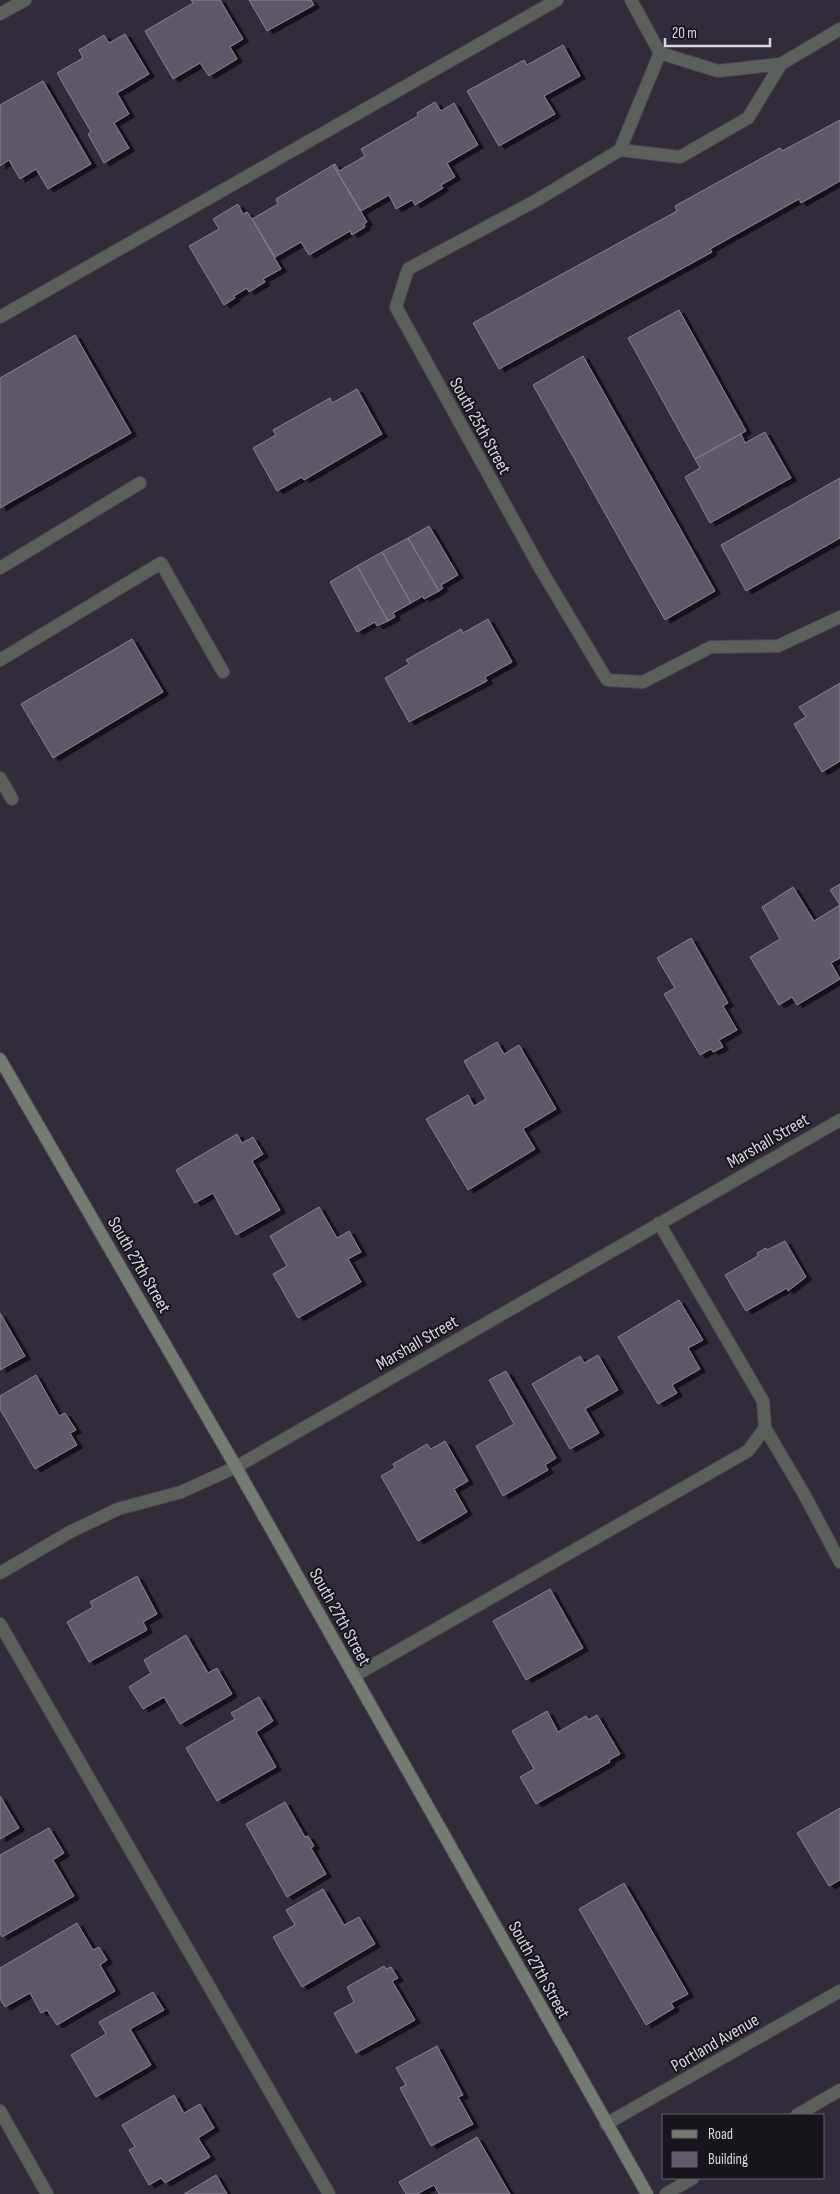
<svg xmlns="http://www.w3.org/2000/svg" width="840" height="2194" viewBox="0 0 840 2194" font-family="'Sofia Sans Condensed',sans-serif">
<defs>
<filter id="shadow"><feDropShadow dx="5.5" dy="3" stdDeviation="0" flood-color="#0009"/></filter>
</defs>
<rect width="100%" height="100%" fill="#312b3a"/>
<g fill="#605969" stroke="#878091" filter="url(#shadow)">
<path d="M191,0H220L243,39L230,47L237,59L209,76L200,63L173,79L145,31L193,3Z"/>
<path d="M249,0H311L314,5L267,31Z"/>
<path d="M125,34L149,74L117,93L129,114L114,123L129,148L104,163L88,134L91,132L57,73L83,58L79,50L104,35L109,43Z"/>
<path d="M563,45L580,76L544,96L555,114L499,146L467,91L524,60L527,65Z"/>
<path d="M43,81L91,164L48,189L36,169L20,179L9,160L0,166V105Z"/>
<path d="M435,102L441,111L454,103L478,145L447,163L455,177L441,185L443,188L415,205L412,200L396,209L389,195L361,211L333,165L335,164L339,171L365,156L361,149L418,116L417,113Z"/>
<path d="M840,120V181L801,203L799,199L710,249L712,252L499,369L473,323L677,211L675,206L780,148L782,151Z"/>
<path d="M333,165L367,222L364,224L365,227L352,235L350,231L309,255L301,242L275,257L252,219L278,204L276,199Z"/>
<path d="M238,204L243,214L247,212L252,219L281,269L263,279L265,282L249,292L247,288L234,296L235,298L224,305L189,246L219,229L213,219Z"/>
<path d="M679,310L746,431L695,459L628,338Z"/>
<path d="M75,335L131,433L0,508V378Z"/>
<path d="M583,356L715,591L665,620L533,385Z"/>
<path d="M357,389L382,434L304,480L302,477L277,491L253,448L276,435L273,430L330,398L332,403Z"/>
<path d="M765,432L791,478L710,523L685,477L700,468L695,459L741,434L745,443Z"/>
<path d="M840,478V538L746,591L721,545Z"/>
<path d="M429,526L458,575L441,585L443,588L439,591L408,538Z"/>
<path d="M408,538L439,591L424,599L423,596L411,603L382,552Z"/>
<path d="M382,552L411,603L393,613L395,617L388,621L357,566Z"/>
<path d="M357,566L388,621L377,626L375,622L357,632L330,582Z"/>
<path d="M488,619L512,662L485,677L487,681L409,722L385,678L409,664L406,660L461,629L463,633Z"/>
<path d="M132,639L163,692L53,758L21,704Z"/>
<path d="M840,683V761L822,772L794,724L806,717L799,707Z"/>
<path d="M840,884V958L831,963L840,979L797,1005L792,997L779,1005L750,957L780,939L762,907L793,887L814,921L840,905L830,890Z"/>
<path d="M691,938L728,1003L723,1006L737,1030L719,1040L723,1047L713,1052L711,1049L700,1055L664,994L675,988L657,958Z"/>
<path d="M497,1042L504,1054L519,1045L556,1109L523,1129L535,1149L468,1190L426,1119L468,1095L474,1106L486,1099L464,1061Z"/>
<path d="M237,1134L242,1143L253,1137L263,1154L252,1161L280,1210L236,1235L213,1193L195,1203L176,1170Z"/>
<path d="M319,1207L337,1238L349,1231L361,1252L348,1259L361,1282L298,1318L273,1274L287,1266L270,1236Z"/>
<path d="M785,1241L806,1277L788,1291L787,1288L746,1311L725,1275L758,1256L757,1253L766,1248L767,1250Z"/>
<path d="M679,1300L703,1340L688,1348L700,1369L672,1385L677,1393L658,1404L618,1337Z"/>
<path d="M0,1313L25,1356L0,1370Z"/>
<path d="M598,1355L618,1390L585,1409L599,1433L570,1449L532,1384L580,1356L584,1363Z"/>
<path d="M506,1371L556,1458L545,1465L548,1470L503,1496L476,1446L514,1424L489,1380Z"/>
<path d="M36,1375L59,1416L65,1413L76,1430L70,1433L77,1445L35,1469L0,1409V1396Z"/>
<path d="M445,1441L468,1481L454,1489L467,1512L418,1541L381,1476L395,1468L393,1464L427,1444L431,1449Z"/>
<path d="M137,1576L157,1614L143,1622L147,1630L89,1662L67,1622L93,1607L90,1602Z"/>
<path d="M550,1589L583,1648L526,1680L493,1621Z"/>
<path d="M186,1635L208,1673L217,1668L232,1694L180,1724L164,1697L143,1709L129,1687L151,1673L144,1660Z"/>
<path d="M259,1697L273,1721L256,1732L276,1767L217,1801L186,1748L235,1719L231,1713Z"/>
<path d="M547,1711L558,1732L586,1716L588,1720L597,1715L620,1754L609,1760L610,1762L536,1804L520,1777L534,1769L512,1731Z"/>
<path d="M0,1796L19,1828L0,1839Z"/>
<path d="M285,1802L305,1837L308,1836L314,1846L311,1848L326,1874L287,1897L246,1824Z"/>
<path d="M840,1808V1880L829,1886L797,1833Z"/>
<path d="M49,1828L64,1853L53,1860L74,1896L2,1937L0,1933V1855Z"/>
<path d="M624,1883L688,1994L671,2003L674,2008L646,2025L579,1909Z"/>
<path d="M323,1889L344,1925L359,1917L375,1944L302,1987L273,1937L295,1925L286,1910Z"/>
<path d="M77,1923L93,1950L99,1947L107,1960L100,1965L115,1991L57,2025L47,2010L41,2013L30,1993L5,2007L0,1999V1968Z"/>
<path d="M384,1966L386,1969L391,1967L398,1978L392,1981L415,2020L356,2053L334,2013L354,2002L347,1987Z"/>
<path d="M153,1992L164,2010L130,2029L151,2065L96,2097L71,2055L106,2034L99,2022Z"/>
<path d="M437,2046L463,2095L458,2097L473,2124L431,2146L400,2088L406,2085L396,2068Z"/>
<path d="M174,2095L184,2113L200,2104L214,2128L198,2138L210,2157L165,2183L161,2178L149,2185L129,2150L135,2147L122,2125Z"/>
<path d="M477,2137L510,2194H439L434,2185L417,2194H406L399,2182Z"/>
<path d="M216,2175L227,2194H184Z"/>
</g>
<g fill="none" stroke-linecap="round" stroke-linejoin="round">
<g stroke="#4c4654" stroke-width="14">
<g id="lane">
<path d="M620,150L680,157L748,118L781,64"/>
<path d="M0,317L557,0"/>
<path d="M0,568L140,483"/>
<path d="M0,660L161,563L223,672"/>
<path d="M0,778L12,799"/>
<path d="M765,1428L804,1494L840,1562"/>
<path d="M0,1624L329,2194"/>
<path d="M354,1676L748,1451L765,1428L763,1401L659,1223"/>
<path d="M797,2115L840,2090"/>
<path d="M666,2194L693,2178"/>
</g>
</g>
<g stroke="#4c4654" stroke-width="14">
<g id="street">
<path d="M631,0L660,53L718,71L781,64L840,29"/>
<path d="M0,14L25,0"/>
<path d="M660,53L620,150L537,200L408,269L396,307L540,568L607,680L643,682L711,647L778,646L840,617"/>
<path d="M0,1573L70,1532L118,1509L181,1492L236,1467L840,1120"/>
<path d="M0,2111L47,2194"/>
<path d="M606,2124L840,1991"/>
</g>
</g>
<g stroke="#4c4654" stroke-width="14">
<path id="secondary" d="M0,1059L236,1467L647,2194"/>
</g>
<use href="#lane" stroke="#5b605a" stroke-width="12"/>
<use href="#street" stroke="#5b605a" stroke-width="12"/>
<use href="#secondary" stroke="#747c72" stroke-width="12"/>
</g>
<g text-anchor="middle" dominant-baseline="central" stroke-width="4" stroke-linejoin="round" paint-order="stroke">
<g font-size="18" fill="#dad6df" stroke="#18151c">
<text transform="translate(480 426) rotate(61)">South 25th Street</text>
<text transform="translate(768 1141) rotate(-30)">Marshall Street</text>
<text transform="translate(139 1265) rotate(60)">South 27th Street</text>
<text transform="translate(417 1343) rotate(-30)">Marshall Street</text>
<text transform="translate(340 1617) rotate(61)">South 27th Street</text>
<text transform="translate(539 1970) rotate(61)">South 27th Street</text>
<text transform="translate(715 2043) rotate(-30)">Portland Avenue</text>
</g>
</g>
<rect x="662" y="2114" width="162" height="65" fill="#18151c" stroke="#66626a"/>
<rect x="672" y="2130" width="25" height="8" fill="#747c72" stroke="#66626a"/>
<text x="708" y="2139" font-size="15" fill="#dad6df">Road</text>
<rect x="672" y="2152" width="25" height="15" fill="#605969" stroke="#66626a"/>
<text x="708" y="2164" font-size="15" fill="#dad6df">Building</text>
<path d="M665 38v8h105v-8" fill="none" stroke="#dad6df" stroke-width="2.5"/>
<text x="672" y="38" font-size="15" fill="#dad6df" stroke="#18151c" stroke-width="4" paint-order="stroke">20 m</text>
</svg>
